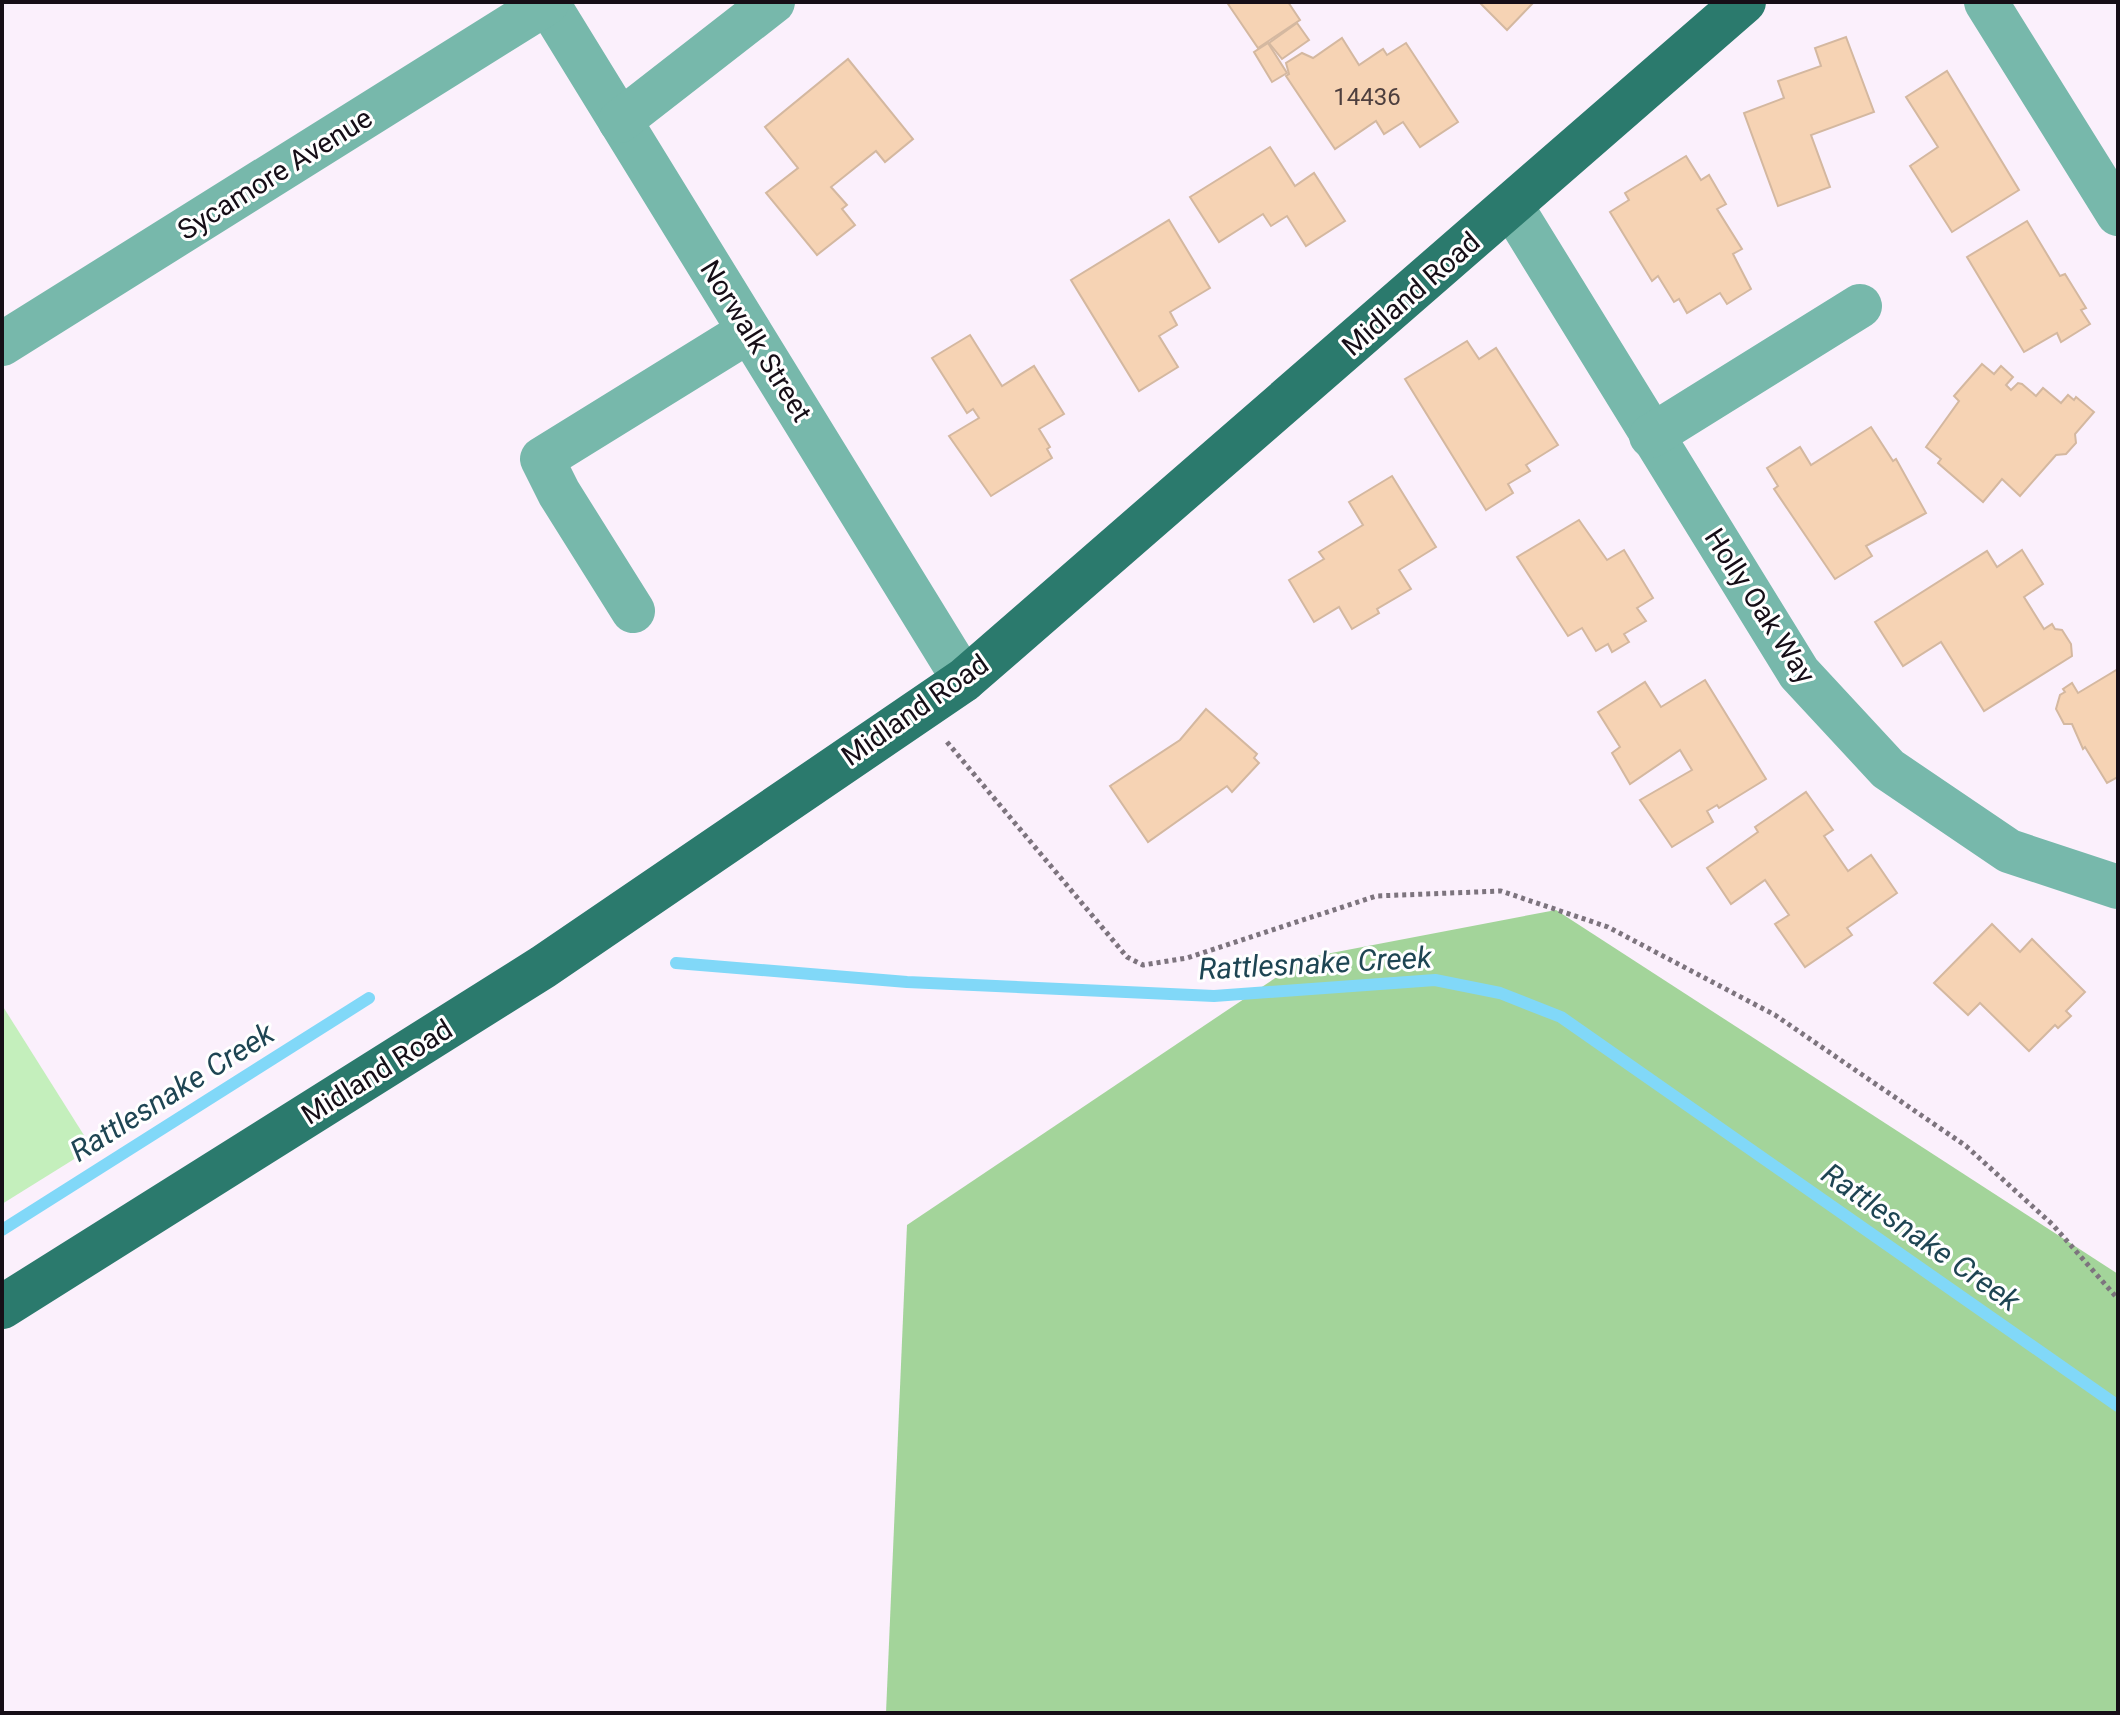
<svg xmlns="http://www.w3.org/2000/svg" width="2120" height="1715" viewBox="0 0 2120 1715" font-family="Roboto,sans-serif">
<rect width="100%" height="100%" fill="#fbf0fc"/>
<path fill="#c4efbc" d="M2,1005L92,1148L2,1204Z"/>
<path fill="#a3d49a" d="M1556,910L2118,1274V1713H886L907,1225L1305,958Z"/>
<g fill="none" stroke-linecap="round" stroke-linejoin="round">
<g stroke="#81d8f8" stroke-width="12">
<path d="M676,963L907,982L1214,996L1435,980L1500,993L1561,1017L2118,1406"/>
<path d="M2,1230L369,998"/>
</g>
</g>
<g fill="#f6d3b4" stroke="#d4b8a0" stroke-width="2">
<path d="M1232,2H1288L1300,20L1258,48L1228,4Z"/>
<path d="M1479,2H1534L1507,30Z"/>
<path d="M1297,23L1309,40L1282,59L1269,43Z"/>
<path d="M1846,37L1874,112L1811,135L1830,187L1778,206L1744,113L1784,98L1778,81L1821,66L1815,48Z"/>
<path d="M1342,38L1359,65L1383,49L1387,55L1406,43L1458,122L1420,147L1403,122L1384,134L1376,121L1335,149L1286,76L1289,74L1286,63L1302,53L1313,58Z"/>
<path d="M1268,43L1287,73L1272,82L1254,52Z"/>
<path d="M848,59L913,139L885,162L876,151L831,187L847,205L842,209L855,225L817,255L766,193L798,168L765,127Z"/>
<path d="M1947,71L2019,190L1952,232L1910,166L1938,147L1906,97Z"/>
<path d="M1270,147L1295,186L1314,173L1345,221L1306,246L1287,216L1271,226L1263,214L1219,242L1190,197Z"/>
<path d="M1686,156L1701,180L1709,175L1726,204L1717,209L1742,249L1733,254L1751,289L1727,304L1720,293L1687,313L1679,299L1674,302L1658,276L1652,281L1610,212L1629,200L1625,193Z"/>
<path d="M1169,220L1210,288L1170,312L1177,325L1159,336L1178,367L1139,391L1071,280Z"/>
<path d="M2027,221L2060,276L2065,274L2086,308L2081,310L2090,324L2061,342L2057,333L2024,352L1967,257Z"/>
<path d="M970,335L1002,386L1034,366L1064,414L1039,429L1050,447L1047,449L1052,458L991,496L949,436L979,418L973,409L967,413L932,358Z"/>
<path d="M1467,341L1479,359L1496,348L1558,445L1526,465L1530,471L1508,484L1513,493L1486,510L1405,379Z"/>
<path d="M1982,364L1994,374L2001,366L2013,377L2006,385L2011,390L2018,383L2022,384L2036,396L2043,388L2061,403L2068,395L2074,400L2076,397L2094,412L2075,434L2076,443L2066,454L2056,455L2020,496L2002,479L1983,502L1938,463L1941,459L1926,447L1959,401L1954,396Z"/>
<path d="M1871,427L1893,461L1896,459L1926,513L1866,546L1872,556L1835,579L1774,489L1778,486L1767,468L1800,447L1811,465Z"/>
<path d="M1392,476L1436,547L1399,570L1411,589L1377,609L1379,613L1352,629L1339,607L1314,622L1289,580L1324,559L1319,552L1363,525L1349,502Z"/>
<path d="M1579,520L1607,560L1624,550L1653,598L1637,608L1646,621L1624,634L1629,642L1612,652L1608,644L1596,651L1582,628L1568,636L1517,557Z"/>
<path d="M2022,550L2043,584L2024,597L2044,629L2052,624L2055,629L2062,630L2071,644L2072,656L1984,711L1941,642L1903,666L1875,622L1987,551L1997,567Z"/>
<path d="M2118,669V777L2107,783L2085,747L2083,749L2072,724H2064L2056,709L2060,695L2065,692L2063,689L2072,683L2078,693Z"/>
<path d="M1705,680L1766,779L1719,808L1717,805L1707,811L1713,822L1672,847L1640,800L1692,770L1680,750L1630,784L1612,753L1620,747L1598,712L1645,682L1661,707Z"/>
<path d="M1206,709L1257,754L1254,758L1259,763L1232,792L1227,786L1148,842L1110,786L1180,740Z"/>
<path d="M1806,792L1833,830L1824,836L1848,871L1871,855L1897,893L1847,928L1852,935L1805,967L1775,924L1789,915L1765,880L1731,904L1707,868L1758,832L1755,827Z"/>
<path d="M1992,924L2020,952L2032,939L2085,992L2066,1011L2071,1016L2058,1028L2055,1025L2029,1051L1980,1003L1968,1015L1934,983Z"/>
</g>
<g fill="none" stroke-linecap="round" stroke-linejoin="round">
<path stroke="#7d747e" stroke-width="5" stroke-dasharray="4 4" stroke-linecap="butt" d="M947,742L1127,957L1143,965L1187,958L1376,896L1501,891L1608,927L1775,1015L1966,1146L2053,1225L2118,1299"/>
<g stroke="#77b8ab" stroke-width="44">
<path d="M547,2L964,680"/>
<path d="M1986,2L2118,214"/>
<path d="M620,121L773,2"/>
<path d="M1512,207L1799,673L1888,769L2009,851L2118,887"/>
<path d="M2,344L547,3"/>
<path d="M1651,436L1860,306"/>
<path d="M633,611L559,493L542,459L749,331"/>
</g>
<path stroke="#2b7a6d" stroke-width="44" d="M2,1307L543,967L964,680L1744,2"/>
</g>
<g text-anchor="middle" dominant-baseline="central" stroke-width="6" stroke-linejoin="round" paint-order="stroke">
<g font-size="24" fill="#4e3f3e">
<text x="1367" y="97">14436</text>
</g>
<g font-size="28" fill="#160e17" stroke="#fff">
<text transform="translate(275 174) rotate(-32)">Sycamore Avenue</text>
<text transform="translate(1411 294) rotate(-41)">Midland Road</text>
<text transform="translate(756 341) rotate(58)">Norwalk Street</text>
<text transform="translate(1760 606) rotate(57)">Holly Oak Way</text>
<text transform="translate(915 710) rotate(-35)">Midland Road</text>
<text transform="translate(377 1072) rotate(-32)">Midland Road</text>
</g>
<g font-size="30" font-style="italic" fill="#1e4553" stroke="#fff">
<text transform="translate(1315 963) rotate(-3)">Rattlesnake Creek</text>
<text transform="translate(172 1092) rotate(-32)">Rattlesnake Creek</text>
<text transform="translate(1921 1237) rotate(35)">Rattlesnake Creek</text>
</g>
</g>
<rect width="2120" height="1715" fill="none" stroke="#160e17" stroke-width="8"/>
</svg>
